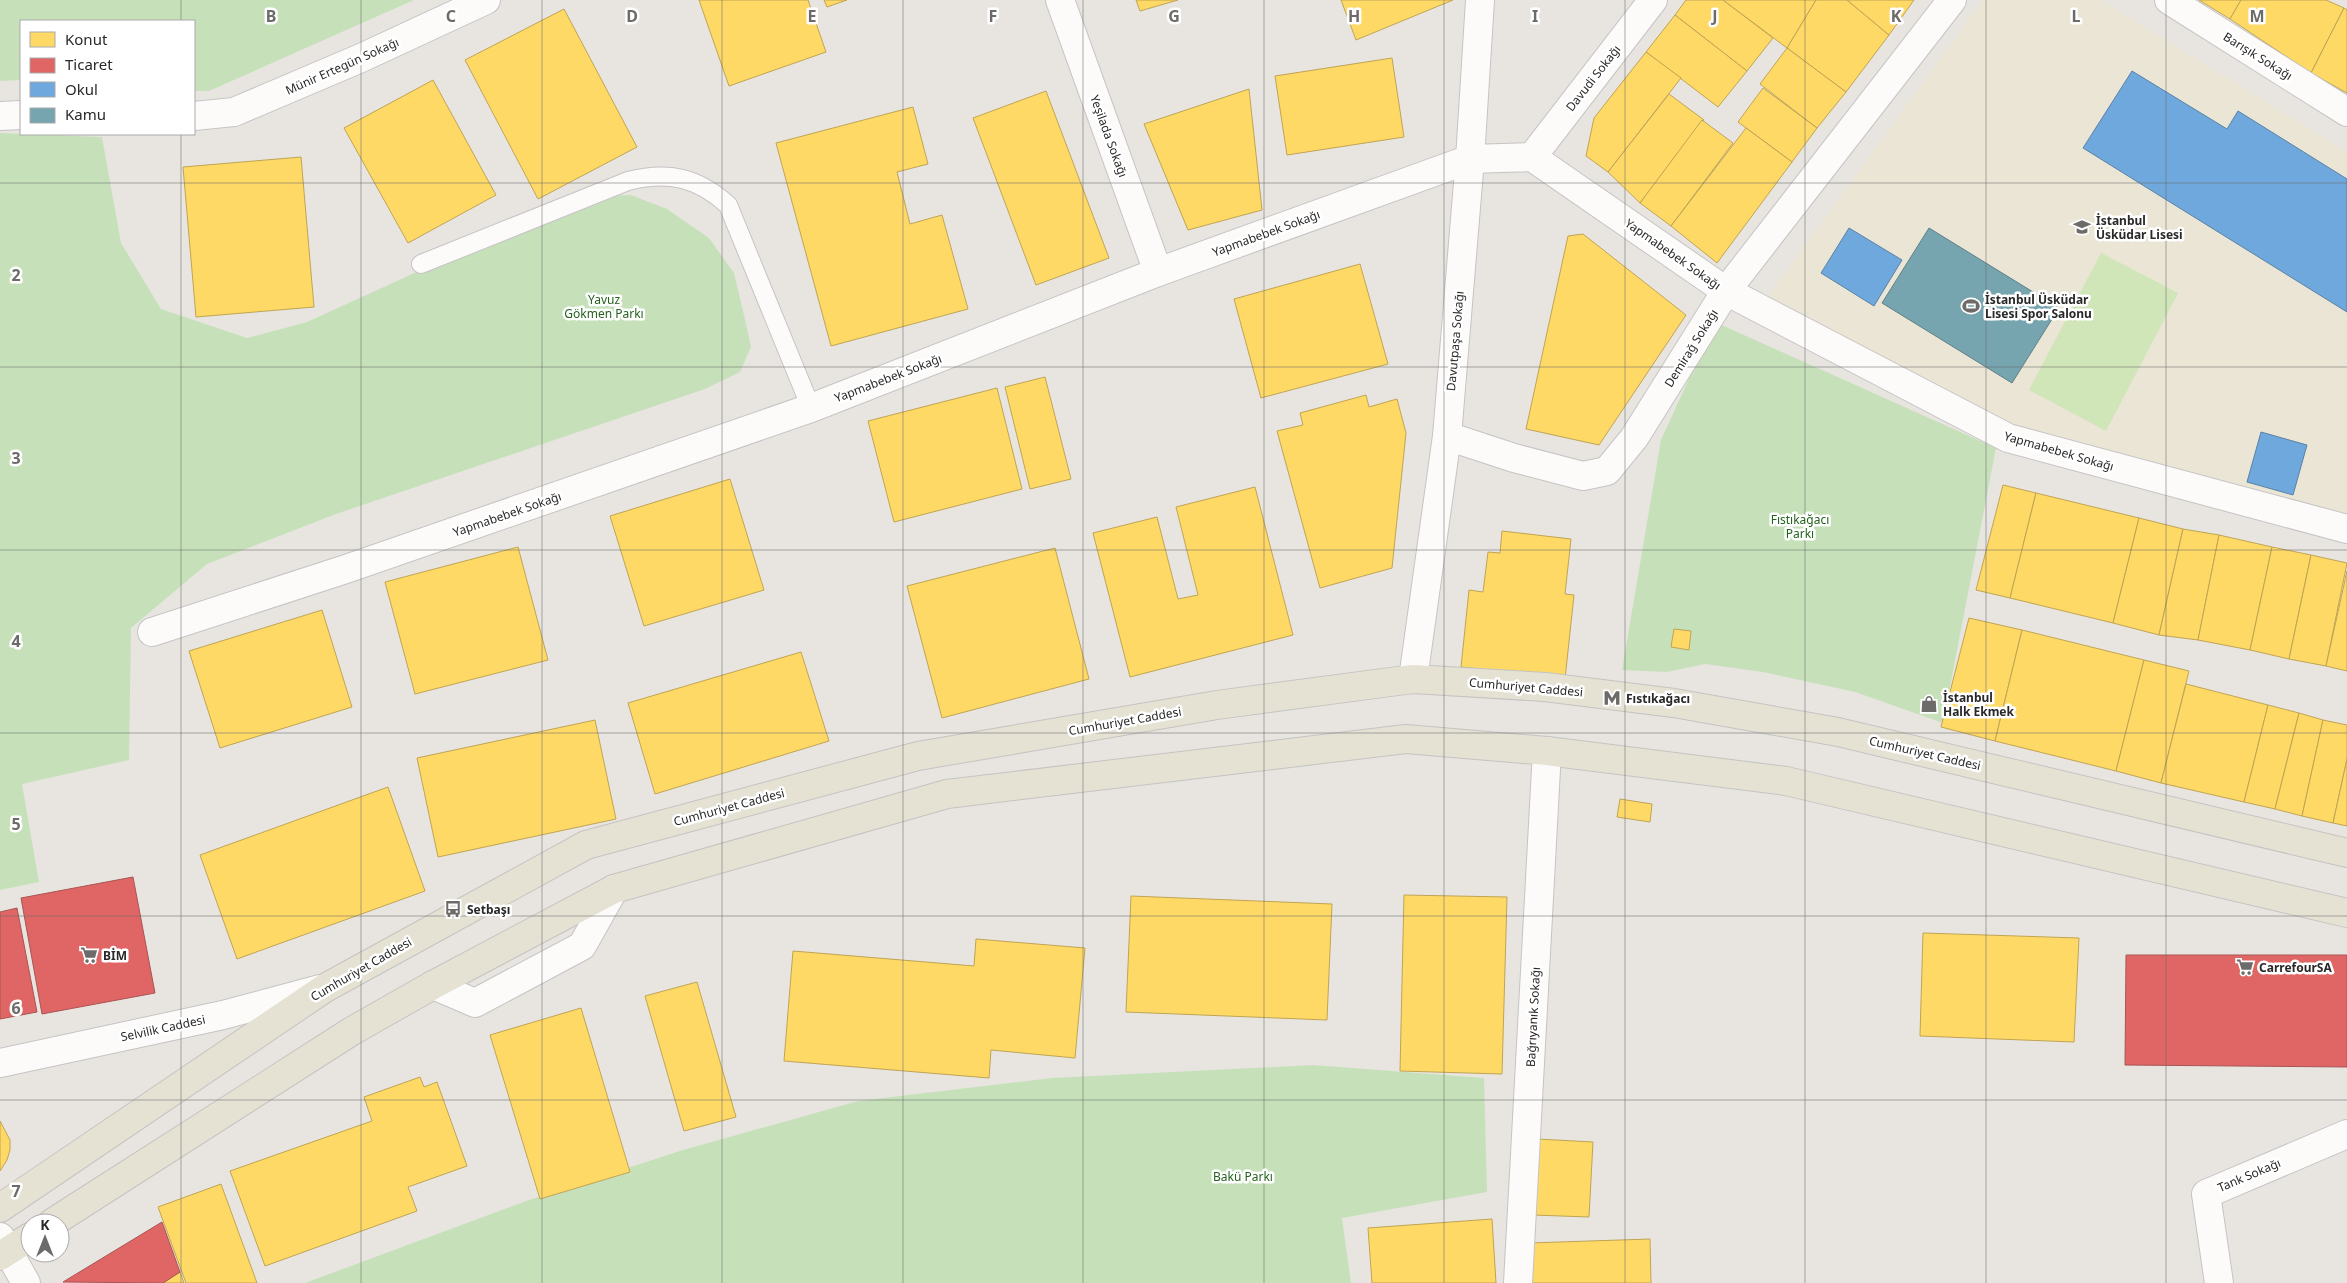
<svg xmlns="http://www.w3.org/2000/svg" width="2347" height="1283" viewBox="0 0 2347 1283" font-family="'Noto Sans',sans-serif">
<rect width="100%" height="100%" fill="#e8e5e0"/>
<path fill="#eae5d5" d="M1983,0H2101L2347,152V533L2022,433L1763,303Z"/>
<g fill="#c6e1ba">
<path d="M0,0H414L209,91H194V21H21V80L0,81Z"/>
<path d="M0,133L102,137L121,243L161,309L247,338L307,322L581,197L631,195L667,209L709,238L734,273L744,315L751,347L740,372L705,389L336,514L207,564L131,628L129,760L22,784L39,882L0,890Z"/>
<path d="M1715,322L1996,448L1943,723L1855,692L1763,672L1705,664L1667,672L1622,670L1661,440Z"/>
<path d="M1313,1065L1484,1078L1487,1192L1342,1218L1351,1283H305L526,1201L683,1150L858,1101L1052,1078Z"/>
</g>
<path fill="#d0e5b8" d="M2101,253L2178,293L2106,431L2029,390Z"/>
<g fill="#ffd966" stroke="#bfa454">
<path d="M699,0H808L826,52L729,86Z"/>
<path d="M824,0H847L827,7Z"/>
<path d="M1136,0H1178L1140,11Z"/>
<path d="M1341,0H1453L1356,40Z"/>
<path d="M1686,0H1723L1773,38L1747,71L1675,15Z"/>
<path d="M1723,0H1816L1787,48Z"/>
<path d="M1816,0H1847L1889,35L1846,92L1787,48Z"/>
<path d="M1847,0H1914L1889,35Z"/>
<path d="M2199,0H2241L2230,19Z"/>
<path d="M2241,0H2326L2344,8L2311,73L2230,19Z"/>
<path d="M2344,8L2347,10V93L2311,73Z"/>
<path d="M564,9L637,147L538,199L465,60Z"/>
<path d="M1675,15L1747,71L1718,107L1646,52Z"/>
<path d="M1787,48L1846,92L1817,128L1760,84Z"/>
<path d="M1646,52L1681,78L1608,172L1586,156L1594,118Z"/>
<path d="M1392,58L1404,137L1287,155L1275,76Z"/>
<path d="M433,80L496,195L408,243L344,128Z"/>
<path d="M1763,88L1817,128L1792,162L1738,122Z"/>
<path d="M1249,89L1262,210L1188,230L1144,124Z"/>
<path d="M1046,91L1109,258L1036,285L973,118Z"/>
<path d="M1669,94L1704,120L1640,203L1608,172Z"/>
<path d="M913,107L928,164L897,172L910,224L942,215L968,309L831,346L776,143Z"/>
<path d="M1702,120L1733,143L1671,226L1640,203Z"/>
<path d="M1746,128L1792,162L1717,263L1671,226Z"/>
<path d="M301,157L314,307L196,317L183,167Z"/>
<path d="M1583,234L1686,315L1599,445L1526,429L1568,236Z"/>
<path d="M1360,264L1388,364L1261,398L1234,299Z"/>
<path d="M1045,377L1071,479L1030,489L1005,387Z"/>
<path d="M997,388L1022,489L894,522L868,421Z"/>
<path d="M1366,395L1369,407L1397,399L1406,433L1392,568L1320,588L1277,431L1303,425L1300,413Z"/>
<path d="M730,479L764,590L644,626L610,516Z"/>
<path d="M2003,485L2036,493L2010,598L1976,590Z"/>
<path d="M1255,487L1293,635L1130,677L1093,533L1157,517L1178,599L1198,595L1176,507Z"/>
<path d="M2036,493L2139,518L2113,623L2010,598Z"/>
<path d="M2139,518L2183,529L2159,635L2113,623Z"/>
<path d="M2183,529L2219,535L2198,640L2159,635Z"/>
<path d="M1502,531L1571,539L1565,594L1574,595L1565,679L1461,667L1469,590L1483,592L1488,552L1500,553Z"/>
<path d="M2219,535L2272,547L2250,650L2198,640Z"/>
<path d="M518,547L548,660L415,694L385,582Z"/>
<path d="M2272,547L2311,555L2289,659L2250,650Z"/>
<path d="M1055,548L1089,679L942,718L907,586Z"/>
<path d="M2311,555L2347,563L2326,666L2289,659Z"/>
<path d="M2347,571V671L2326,666Z"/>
<path d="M322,610L352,707L220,748L189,651Z"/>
<path d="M1969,618L2022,630L1995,741L1941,727Z"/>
<path d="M1674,629L1691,631L1689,650L1671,647Z"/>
<path d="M2022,630L2144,660L2116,771L1995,741Z"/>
<path d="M801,652L829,741L655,794L628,703Z"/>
<path d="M2144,660L2189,671L2161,783L2116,771Z"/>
<path d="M2186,684L2268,705L2244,802L2161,783Z"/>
<path d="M2268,705L2299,713L2275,809L2244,802Z"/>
<path d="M2299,713L2323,720L2302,816L2275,809Z"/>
<path d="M595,720L616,819L438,857L417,758Z"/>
<path d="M2323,720L2347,725V759L2333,823L2302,816Z"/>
<path d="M2347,759V826L2333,823Z"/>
<path d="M388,787L425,891L237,959L200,855Z"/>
<path d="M1620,799L1652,804L1650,822L1617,817Z"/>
<path d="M1404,895L1507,897L1502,1074L1400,1071Z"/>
<path d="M1131,896L1332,904L1327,1020L1126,1012Z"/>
<path d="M1923,933L2079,938L2074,1042L1920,1036Z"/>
<path d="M976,939L1085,948L1075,1058L991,1050L989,1078L784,1061L793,951L974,966Z"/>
<path d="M697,982L736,1117L684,1131L645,996Z"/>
<path d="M581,1008L630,1172L540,1199L490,1035Z"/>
<path d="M420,1077L424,1087L437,1082L467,1166L408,1187L417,1211L265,1266L230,1171L372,1121L364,1097Z"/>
<path d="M0,1121L10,1140V1150L7,1160L0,1171Z"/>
<path d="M1537,1139L1593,1142L1589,1217L1533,1215Z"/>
<path d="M221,1184L257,1283H186L158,1207Z"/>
<path d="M1492,1219L1496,1283H1372L1368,1228Z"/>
<path d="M1650,1239L1651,1283H1530L1529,1243Z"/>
<path d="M180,1272L184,1283H163Z"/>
</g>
<g fill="#e06666" stroke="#a95454">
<path d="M133,877L155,993L42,1014L21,898Z"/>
<path d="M17,908L37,1012L0,1019V912Z"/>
<path d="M2126,955H2347V1067L2125,1065Z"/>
<path d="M162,1222L180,1272L163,1283L63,1282Z"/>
</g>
<g fill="#6fa8dc" stroke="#5a82a6">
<path d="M2132,71L2227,129L2238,111L2347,179V312L2083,148Z"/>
<path d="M1849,228L1902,260L1874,306L1821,273Z"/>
<path d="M2261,432L2307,445L2293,495L2247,482Z"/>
</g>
<path fill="#76a5af" stroke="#5f8087" d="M1929,228L2059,308L2012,383L1882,303Z"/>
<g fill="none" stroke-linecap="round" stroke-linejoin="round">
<g stroke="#c5c4c5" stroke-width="20">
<path id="service" d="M421,264L628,181C668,171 697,177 728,205L811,408"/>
</g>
<g stroke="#c5c4c5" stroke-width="30">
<g id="minor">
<path d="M1060,0L1158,272"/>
<path d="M0,116L21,115"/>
<path d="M194,116L234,112L361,58L486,0"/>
<path d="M1532,157L1653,0"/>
<path d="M1447,436L1514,458L1583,476L1607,471L1634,438L1726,291L1952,0"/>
<path d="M152,632L346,569L811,408L1158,272L1470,159L1532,157L1726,291L2008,438L2347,529"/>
<path d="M1413,679L1447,436L1470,159L1480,0"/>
<path d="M433,985L475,1003L582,946L614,889"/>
<path d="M0,1237L26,1283"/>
<path d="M1518,1283L1547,751"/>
<path d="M2219,1283L2206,1194L2347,1134"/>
</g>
</g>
<g stroke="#c5c4c5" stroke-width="30">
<g id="tertiary">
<path d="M2169,0L2347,112"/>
<path d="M0,1063L223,1015L320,989"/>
</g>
</g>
<g stroke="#c4c3c1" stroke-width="30">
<g id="primary">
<path d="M0,1208L325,988L586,845L918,756L1217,705L1413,679L1545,687L1674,703L1838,732L2347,853"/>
<path d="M52,1223L352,1031L433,985L614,889L947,794L1406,739L1547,751L1786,781L2347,913"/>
<path d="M0,1256L30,1237"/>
</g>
</g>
<use href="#service" stroke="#fcfbfa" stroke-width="18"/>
<use href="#minor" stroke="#fcfbfa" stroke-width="28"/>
<use href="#tertiary" stroke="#fcfbfa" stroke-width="28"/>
<use href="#primary" stroke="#e5e2d4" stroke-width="28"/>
</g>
<path fill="none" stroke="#6c6b69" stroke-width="1" stroke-opacity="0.55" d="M181,0V21M361,0V1283M542,0V1283M722,0V1283M903,0V1283M1083,0V1283M1264,0V1283M1444,0V1283M1625,0V1283M1805,0V1283M1986,0V1283M2166,0V1283M181,134V1283M0,183H2347M0,367H2347M0,550H2347M0,733H2347M0,916H2347M0,1100H2347"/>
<defs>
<g id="school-bare" transform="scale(1.35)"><path d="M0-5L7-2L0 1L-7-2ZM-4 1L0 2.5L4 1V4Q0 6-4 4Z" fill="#6c6b69" stroke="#fff" stroke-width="2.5" paint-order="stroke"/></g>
<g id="stadium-bare" transform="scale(1.35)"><path d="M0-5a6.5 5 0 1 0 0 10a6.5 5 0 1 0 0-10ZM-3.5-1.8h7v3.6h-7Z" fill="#6c6b69" stroke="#fff" stroke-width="2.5" paint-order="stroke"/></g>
<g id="metro-bare" transform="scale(1.35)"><path d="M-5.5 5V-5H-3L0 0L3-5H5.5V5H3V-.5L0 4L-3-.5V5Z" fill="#6c6b69" stroke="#fff" stroke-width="2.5" paint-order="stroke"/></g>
<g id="shop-bare" transform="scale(1.35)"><path d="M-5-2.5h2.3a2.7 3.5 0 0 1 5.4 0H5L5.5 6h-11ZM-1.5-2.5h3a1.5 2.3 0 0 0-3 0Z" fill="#6c6b69" stroke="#fff" stroke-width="2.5" paint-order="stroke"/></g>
<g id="bus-bare" transform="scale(1.35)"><path d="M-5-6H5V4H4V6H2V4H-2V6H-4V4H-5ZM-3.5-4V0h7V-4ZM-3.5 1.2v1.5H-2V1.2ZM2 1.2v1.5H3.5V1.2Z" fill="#6c6b69" stroke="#fff" stroke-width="2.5" paint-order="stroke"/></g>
<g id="supermarket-bare" transform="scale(1.35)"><path d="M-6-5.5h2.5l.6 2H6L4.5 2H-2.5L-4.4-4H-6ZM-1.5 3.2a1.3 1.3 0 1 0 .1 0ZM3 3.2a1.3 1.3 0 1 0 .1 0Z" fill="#6c6b69" stroke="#fff" stroke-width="2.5" paint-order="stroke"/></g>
</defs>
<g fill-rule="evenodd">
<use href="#school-bare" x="2082" y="227"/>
<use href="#stadium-bare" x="1971" y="306"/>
<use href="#metro-bare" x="1612" y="698"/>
<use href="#shop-bare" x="1929" y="704"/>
<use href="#bus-bare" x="453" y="909"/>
<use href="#supermarket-bare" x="89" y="955"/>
<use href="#supermarket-bare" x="2245" y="967"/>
</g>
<g text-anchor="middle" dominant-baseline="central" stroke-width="5" stroke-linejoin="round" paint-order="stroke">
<g font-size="12" fill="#292929" stroke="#fff">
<text transform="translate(2258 56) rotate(32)">Barışık Sokağı</text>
<text transform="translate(342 66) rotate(-24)">Münir Ertegün Sokağı</text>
<text transform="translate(1593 78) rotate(-52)">Davudi Sokağı</text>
<text transform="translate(1109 136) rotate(70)">Yeşilada Sokağı</text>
<text transform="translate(1266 233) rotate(-20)">Yapmabebek Sokağı</text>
<text transform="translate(1673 254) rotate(35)">Yapmabebek Sokağı</text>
<text transform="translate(1455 341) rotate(-85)">Davutpaşa Sokağı</text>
<text transform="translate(1691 348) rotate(-58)">Demirağ Sokağı</text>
<text transform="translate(888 378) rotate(-21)">Yapmabebek Sokağı</text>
<text transform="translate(2059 451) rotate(16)">Yapmabebek Sokağı</text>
<text transform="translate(507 514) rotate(-19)">Yapmabebek Sokağı</text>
<text transform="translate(1526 687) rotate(5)">Cumhuriyet Caddesi</text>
<text transform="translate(1125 721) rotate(-10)">Cumhuriyet Caddesi</text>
<text transform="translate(1925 753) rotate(13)">Cumhuriyet Caddesi</text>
<text transform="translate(729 807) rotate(-15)">Cumhuriyet Caddesi</text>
<text transform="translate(361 969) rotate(-30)">Cumhuriyet Caddesi</text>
<text transform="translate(1533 1017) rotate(-87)">Bağrıyanık Sokağı</text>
<text transform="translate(163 1028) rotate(-12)">Selvilik Caddesi</text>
<text transform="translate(2249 1175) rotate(-23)">Tank Sokağı</text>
</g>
<g font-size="12" font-weight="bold" fill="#292929" stroke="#fff" text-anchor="start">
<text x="2096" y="220">İstanbul<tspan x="2096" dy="14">Üsküdar Lisesi</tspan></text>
<text x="1985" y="299">İstanbul Üsküdar<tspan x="1985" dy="14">Lisesi Spor Salonu</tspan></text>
<text x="1943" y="697">İstanbul<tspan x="1943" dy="14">Halk Ekmek</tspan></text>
<text x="1626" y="698">Fıstıkağacı</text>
<text x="467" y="909">Setbaşı</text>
<text x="103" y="955">BİM</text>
<text x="2259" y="967">CarrefourSA</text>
</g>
<g font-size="12" fill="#25621e" stroke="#fff">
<text x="604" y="299">Yavuz<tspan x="604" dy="14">Gökmen Parkı</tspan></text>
<text x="1800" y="519">Fıstıkağacı<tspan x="1800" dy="14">Parkı</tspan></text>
<text x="1243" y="1176">Bakü Parkı</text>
</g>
</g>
<g font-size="16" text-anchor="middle" font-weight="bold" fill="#6c6b69" stroke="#fff" stroke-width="5" stroke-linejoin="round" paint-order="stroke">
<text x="271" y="22">B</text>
<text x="451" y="22">C</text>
<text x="632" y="22">D</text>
<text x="812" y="22">E</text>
<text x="993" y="22">F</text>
<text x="1174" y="22">G</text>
<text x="1354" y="22">H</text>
<text x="1535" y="22">I</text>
<text x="1715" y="22">J</text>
<text x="1896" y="22">K</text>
<text x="2076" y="22">L</text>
<text x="2257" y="22">M</text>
<text x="16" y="281">2</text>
<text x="16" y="464">3</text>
<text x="16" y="647">4</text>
<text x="16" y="830">5</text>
<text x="16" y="1014">6</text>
<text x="16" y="1197">7</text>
</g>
<rect x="20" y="20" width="175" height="115" fill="#ffffff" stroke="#a9a9a9"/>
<rect x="30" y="32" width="25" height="15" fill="#ffd966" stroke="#a9a9a9"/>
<text x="65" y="45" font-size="15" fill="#292929">Konut</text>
<rect x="30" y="58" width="25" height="15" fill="#e06666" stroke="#a9a9a9"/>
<text x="65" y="70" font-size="15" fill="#292929">Ticaret</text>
<rect x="30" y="82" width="25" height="15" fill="#6fa8dc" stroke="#a9a9a9"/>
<text x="65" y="95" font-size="15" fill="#292929">Okul</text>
<rect x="30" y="108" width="25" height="15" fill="#76a5af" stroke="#a9a9a9"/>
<text x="65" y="120" font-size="15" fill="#292929">Kamu</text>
<g transform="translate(45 1238)"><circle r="24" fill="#ffffff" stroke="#a9a9a9"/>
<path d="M0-4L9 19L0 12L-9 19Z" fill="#6c6b69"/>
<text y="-8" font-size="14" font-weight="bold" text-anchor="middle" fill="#292929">K</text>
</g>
</svg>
